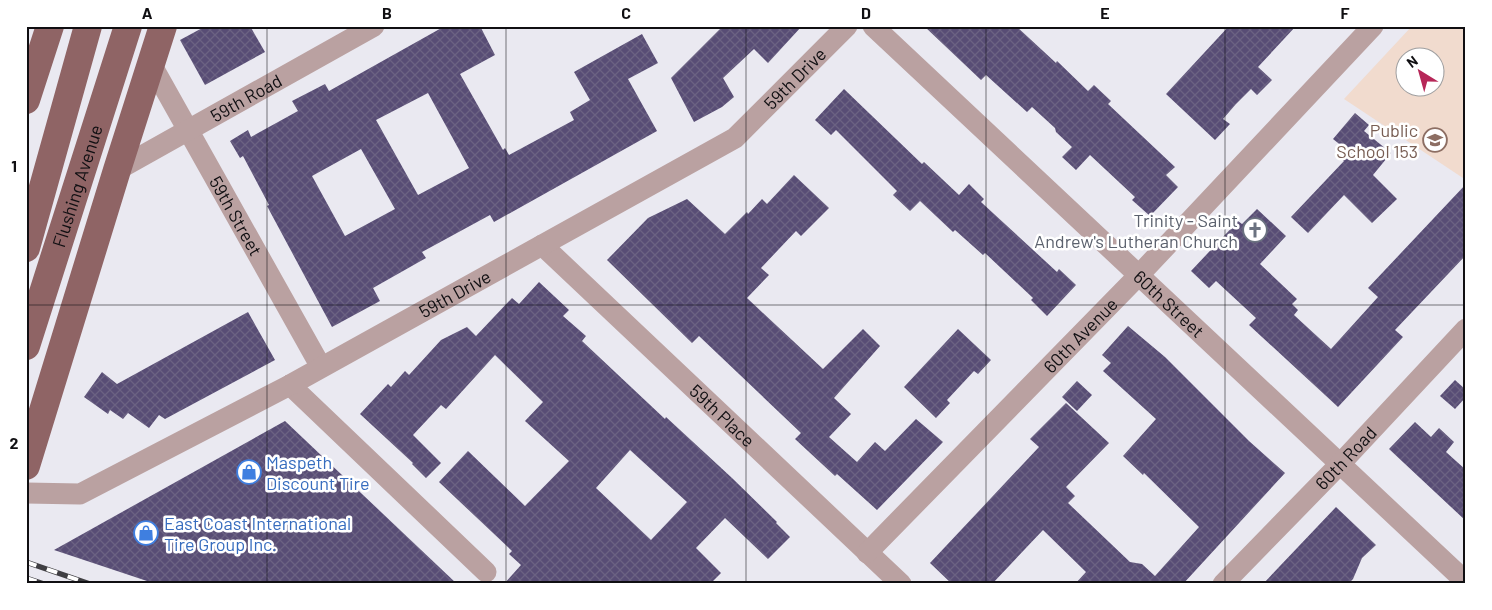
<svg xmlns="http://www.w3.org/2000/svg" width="1492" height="610" viewBox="0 0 1492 610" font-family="Barlow,sans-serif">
<defs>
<pattern id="building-cross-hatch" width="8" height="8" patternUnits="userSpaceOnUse" patternTransform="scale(1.25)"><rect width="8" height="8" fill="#584d75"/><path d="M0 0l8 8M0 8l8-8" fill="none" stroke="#6b6282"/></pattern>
</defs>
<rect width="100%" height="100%" fill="#eae9f1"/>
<path fill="#f1dbce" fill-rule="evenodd" d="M1412,26H1466V180L1344,99ZM1404,58H1434V88H1404Z"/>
<g fill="url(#building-cross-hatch)" fill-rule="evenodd">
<path d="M206,26H250L265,52L205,85L180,40Z"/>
<path d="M445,26H480L495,55L460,74L503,150L505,148L509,155L574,120L570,112L590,100L574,72L642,34L658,63L628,79L657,131L494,222L490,215L422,252L426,258L373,288L380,301L332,327L267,206L269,205L243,156L240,158L230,141L248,130L251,137L298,111L292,101L325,84L329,91ZM428,93L469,168L418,195L376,120ZM361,149L395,209L345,236L312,176Z"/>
<path d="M723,26H802L768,63L754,49L723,78L734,97L722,107L694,122L671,78Z"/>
<path d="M924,26H1016L1056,63L1057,61L1088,91L1094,85L1111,101L1108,104L1175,167L1166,175L1178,187L1150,216L1132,200L1135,197L1090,155L1076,170L1062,157L1072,147L1056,132L1055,128L1032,107L1027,112L986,75L981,80Z"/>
<path d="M1229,26H1296L1258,67L1272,80L1257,95L1251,89L1236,104L1223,119L1230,124L1215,140L1166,94Z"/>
<path d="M844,89L922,164L924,162L959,195L969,184L984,199L981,202L1057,272L1059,269L1076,285L1047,316L1031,300L1033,298L985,253L983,255L955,230L953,232L920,201L910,211L893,195L897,191L836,130L831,135L815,120Z"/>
<path d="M1355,113L1369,125L1364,131L1391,153L1373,175L1397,199L1372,223L1344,195L1308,233L1291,217L1344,161L1336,155L1343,147L1333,139Z"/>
<path d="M794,175L829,208L801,236L796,231L761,268L769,275L747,298L823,369L863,329L880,346L834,398L851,414L829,437L857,462L875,442L885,451L916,419L943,442L877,510L837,474L835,476L795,439L801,433L699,336L692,343L607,260L648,218L687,199L725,234L747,212L748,214L762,199L767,204Z"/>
<path d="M1466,184V255L1395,330L1403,337L1338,407L1249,325L1256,318L1216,281L1209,288L1191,271L1238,221L1242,224L1257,209L1286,236L1260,264L1297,299L1292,304L1298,310L1294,315L1331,349L1378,297L1368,288Z"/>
<path d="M539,282L569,310L563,316L586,336L582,341L665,419L666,417L732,478L777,522L776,523L790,537L768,559L725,518L696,548L721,573L710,584H504L521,565L509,554L512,551L439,482L468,451L525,506L569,461L525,421L543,402L495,355L446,409L441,405L413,435L441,463L426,478L412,464L413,463L360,414L388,384L391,387L405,371L409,375L441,340L467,327L476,336L512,298L519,304ZM630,450L687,502L651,540L596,488Z"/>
<path d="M248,312L275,360L165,419L159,415L149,428L128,413L123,419L110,410L108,414L84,397L102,372L117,384Z"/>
<path d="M1128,326L1165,357L1249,441L1285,473L1183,584H1075L1086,572L1043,530L992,584H952L930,563L1039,447L1030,439L1066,403L1109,443L1066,487L1075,496L1068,503L1130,562L1142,564L1155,576L1199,527L1144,473L1143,475L1123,456L1156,419L1103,371L1111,363L1102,355Z"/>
<path d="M958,329L991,360L978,374L974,371L947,400L950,403L936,418L904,387Z"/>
<path d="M1455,380L1466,390V397L1455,409L1440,396Z"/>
<path d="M1077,381L1092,395L1077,411L1062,397Z"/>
<path d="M285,421L457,584H156L54,550Z"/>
<path d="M1415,422L1431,437L1439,428L1454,442L1446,452L1466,470V521L1389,449Z"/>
<path d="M1336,507L1376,545L1362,558L1353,579L1348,584H1263Z"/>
</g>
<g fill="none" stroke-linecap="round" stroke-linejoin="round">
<g stroke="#baa1a1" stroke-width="21">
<path id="s1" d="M873,26L1466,582"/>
<path id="s2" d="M151,64L321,367"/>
<path id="s3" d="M117,170L374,26"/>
<path id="s4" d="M542,245L901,584"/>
<path d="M290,385L486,572"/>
<path id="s5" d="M26,493L80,494L290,385L735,138L847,26"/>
<path id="s6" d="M867,553L1139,275L1373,26"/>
<path id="s7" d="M1223,584L1340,464L1466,329"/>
</g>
<g stroke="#8f6465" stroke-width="28">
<path d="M26,100L50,26"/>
<path d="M26,248L88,26"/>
<path id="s8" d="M26,346L128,26"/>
<path d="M26,466L117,170L163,26"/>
</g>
<g stroke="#403f43" stroke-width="5.5">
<g id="rail">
<path d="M26,562L90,584"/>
<path d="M26,578L44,584"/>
</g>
</g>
<use href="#rail" stroke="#fff" stroke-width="4" stroke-dasharray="11" stroke-linecap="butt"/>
</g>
<path fill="none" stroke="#100f12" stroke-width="1" stroke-opacity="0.55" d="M267,26V584M506,26V584M746,26V584M986,26V584M1225,26V584M26,305H1466"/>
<defs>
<g id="school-ring" transform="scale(1.25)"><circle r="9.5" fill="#fff" stroke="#8d6e63" stroke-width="1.5"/><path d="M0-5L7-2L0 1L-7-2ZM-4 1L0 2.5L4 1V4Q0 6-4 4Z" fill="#8d6e63"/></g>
<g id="church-ring" transform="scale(1.25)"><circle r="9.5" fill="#fff" stroke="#6b7280" stroke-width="1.5"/><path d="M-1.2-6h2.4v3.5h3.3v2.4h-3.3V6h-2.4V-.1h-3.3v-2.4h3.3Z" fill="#6b7280"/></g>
<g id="shop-ring" transform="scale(1.25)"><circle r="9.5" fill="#fff" stroke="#3f7fe0" stroke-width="1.5"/><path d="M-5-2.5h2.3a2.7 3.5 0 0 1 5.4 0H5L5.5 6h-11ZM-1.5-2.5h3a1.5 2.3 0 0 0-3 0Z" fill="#3f7fe0"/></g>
</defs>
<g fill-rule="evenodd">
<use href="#school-ring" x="1435" y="140"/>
<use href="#church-ring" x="1255" y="230"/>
<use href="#shop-ring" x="249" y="472"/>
<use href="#shop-ring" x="146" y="533"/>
</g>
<g text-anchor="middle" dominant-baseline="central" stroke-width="5" stroke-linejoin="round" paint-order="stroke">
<g font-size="18" fill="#100f12" stroke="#fff">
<text stroke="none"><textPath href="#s5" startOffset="884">59th Drive</textPath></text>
<text stroke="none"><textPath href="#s3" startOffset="148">59th Road</textPath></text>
<text stroke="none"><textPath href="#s8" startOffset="168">Flushing Avenue</textPath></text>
<text stroke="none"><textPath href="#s2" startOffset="174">59th Street</textPath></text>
<text stroke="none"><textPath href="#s5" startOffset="479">59th Drive</textPath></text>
<text stroke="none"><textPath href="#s1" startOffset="406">60th Street</textPath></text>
<text stroke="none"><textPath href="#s6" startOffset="305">60th Avenue</textPath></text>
<text stroke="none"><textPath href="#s4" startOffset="248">59th Place</textPath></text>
<text stroke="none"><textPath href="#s7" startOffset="176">60th Road</textPath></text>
</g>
<g font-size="18" fill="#785e54" stroke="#fff" text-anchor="end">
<text x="1418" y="130">Public<tspan x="1418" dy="21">School 153</tspan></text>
</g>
<g font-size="18" fill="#5b616d" stroke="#fff" text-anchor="end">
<text x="1238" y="220">Trinity - Saint<tspan x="1238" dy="21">Andrew's Lutheran Church</tspan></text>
</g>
<g font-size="18" fill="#366cbe" stroke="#fff" text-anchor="start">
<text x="266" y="462">Maspeth<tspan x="266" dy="21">Discount Tire</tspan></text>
<text x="164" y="523">East Coast International<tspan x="164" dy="21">Tire Group Inc.</tspan></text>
</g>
</g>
<rect width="1492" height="610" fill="none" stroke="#ffffff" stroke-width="55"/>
<g transform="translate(1420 72) rotate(323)"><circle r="24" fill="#ffffff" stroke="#9f9fa0"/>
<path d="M0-4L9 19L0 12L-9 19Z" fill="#b62758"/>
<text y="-8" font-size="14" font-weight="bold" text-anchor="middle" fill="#100f12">N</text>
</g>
<rect x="28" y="28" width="1436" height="554" fill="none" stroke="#100f12" stroke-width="2"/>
<g font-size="16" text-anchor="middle" font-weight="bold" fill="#100f12">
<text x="147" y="19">A</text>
<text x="387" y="19">B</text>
<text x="626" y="19">C</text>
<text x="866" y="19">D</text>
<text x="1105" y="19">E</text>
<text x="1345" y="19">F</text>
<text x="14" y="172">1</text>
<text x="14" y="449">2</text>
</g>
</svg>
